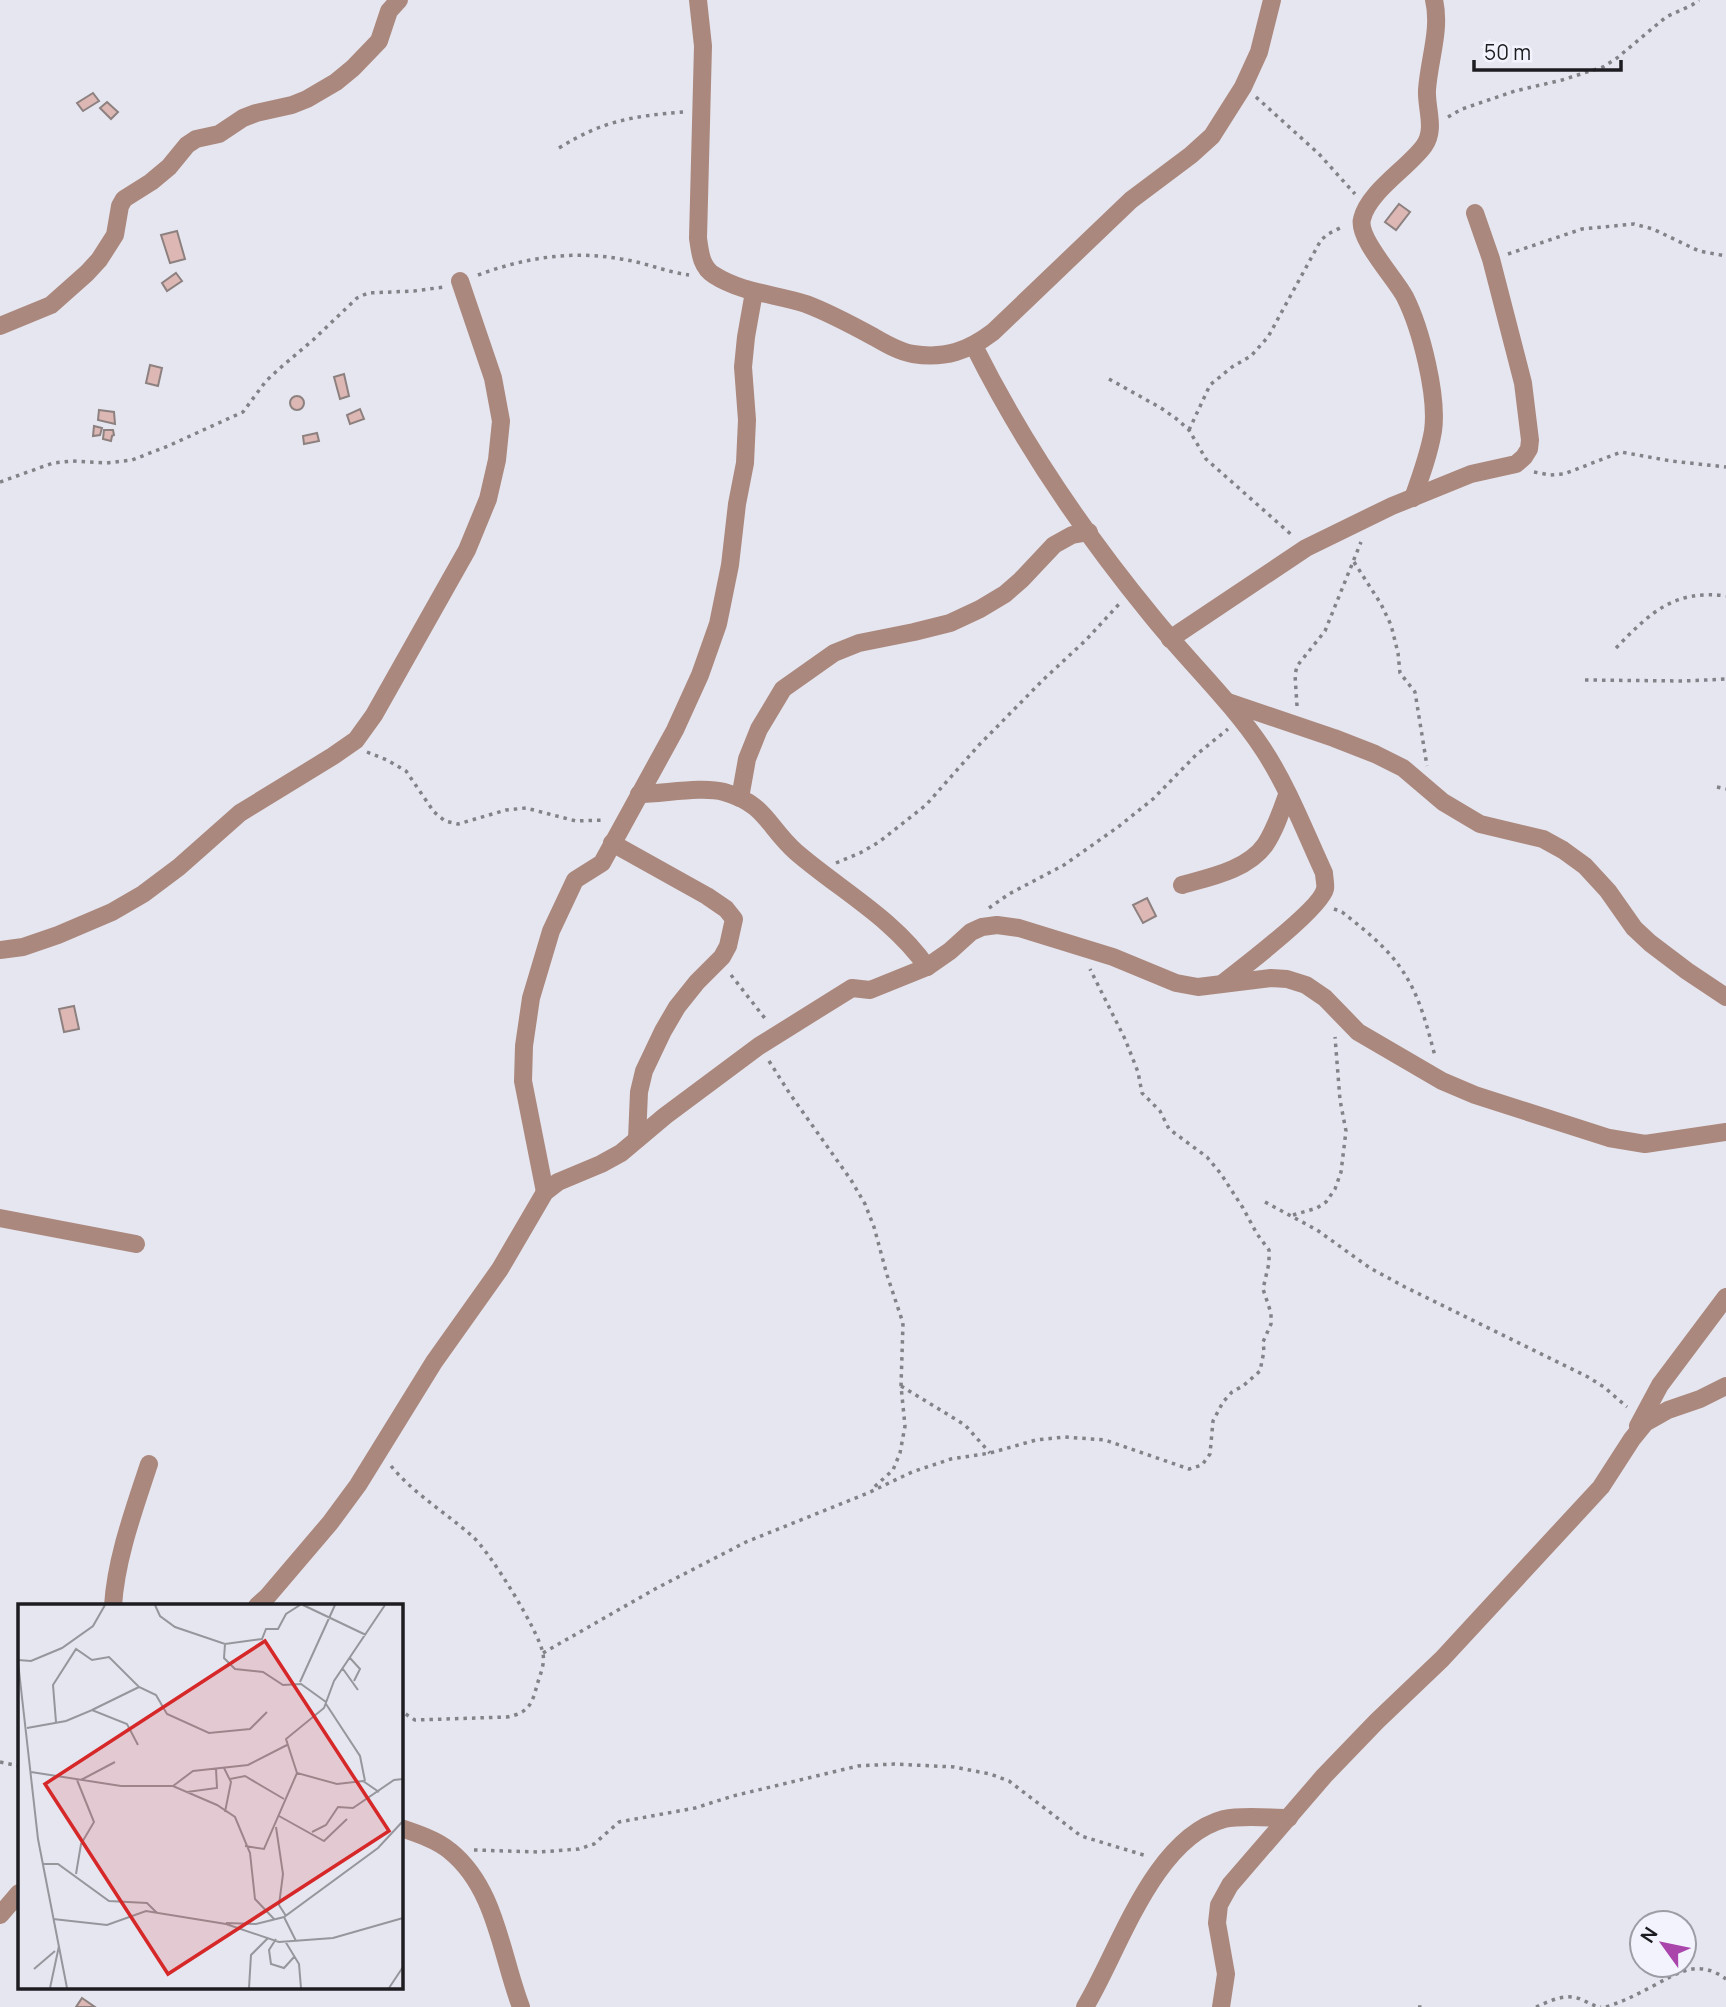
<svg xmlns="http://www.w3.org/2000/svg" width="1726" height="2007" viewBox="0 0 1726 2007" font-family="Manrope,sans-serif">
<rect width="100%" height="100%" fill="#e6e6f0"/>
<g fill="#dcb7b4" stroke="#8d8180" stroke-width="2">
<path d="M93,93L99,101L83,111L77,103Z"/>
<path d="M107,102L118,112L111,119L100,108Z"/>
<path d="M1399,204L1410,212L1396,230L1385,222Z"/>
<path d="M177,231L185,259L170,263L161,235Z"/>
<path d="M176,273L182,281L167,291L162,283Z"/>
<path d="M150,365L162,368L158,386L146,383Z"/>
<path d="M344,374L349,396L340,399L334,377Z"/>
<circle cx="297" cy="403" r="7"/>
<path d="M360,409L364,419L350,424L347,415Z"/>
<path d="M99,410L114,412L115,424L98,420Z"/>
<path d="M94,426L102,428L100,435L93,436Z"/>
<path d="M104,430H113L114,435L112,436L111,441L103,439Z"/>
<path d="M317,433L319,441L304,444L303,436Z"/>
<path d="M1147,898L1156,916L1143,923L1133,905Z"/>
<path d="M74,1006L79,1029L64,1032L59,1009Z"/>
<path d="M82,1998L95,2007H76Z"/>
</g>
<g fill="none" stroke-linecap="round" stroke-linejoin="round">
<g stroke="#828289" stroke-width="3.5" stroke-dasharray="3.5 5" stroke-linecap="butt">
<path d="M1256,97L1319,154L1355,194"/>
<path d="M1448,117L1462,109L1515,91L1562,80L1603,67L1617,58L1666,17L1692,5L1699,0"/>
<path d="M559,148C602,121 633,116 683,112"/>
<path d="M1508,254L1582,229L1634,224L1653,229L1699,251L1726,256"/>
<path d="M478,275C524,258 571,250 621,259C644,262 666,272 689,275"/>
<path d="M1109,379L1161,408L1178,420L1189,430L1206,459L1294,537"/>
<path d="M1189,430L1210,385L1232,367L1251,356L1268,337L1321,240L1328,234L1344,226"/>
<path d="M1534,472L1550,475L1564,474L1621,452L1671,461L1726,467"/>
<path d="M0,482L53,463L72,461L107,463L132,460L168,446L243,412L266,381L279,369L313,340L357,298L368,293L414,291L444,287"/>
<path d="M1354,562L1381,604L1391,625L1398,653L1400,673L1415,692L1427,766"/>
<path d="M1616,648C1650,613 1674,589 1726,596"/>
<path d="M1585,680L1684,681L1726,679"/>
<path d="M1297,706L1295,675L1297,666L1325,631L1361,542"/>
<path d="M367,752L387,760L406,771L434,812L445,821L458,824L506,810L526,808L576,821L605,820"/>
<path d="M1717,787L1726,789"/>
<path d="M836,863L860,853L879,842L926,805L979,745L1044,679L1086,640L1120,603"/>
<path d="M989,908L1009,894L1064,865L1118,827L1153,799L1196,755L1228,729"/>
<path d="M1334,909L1342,912C1366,931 1391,950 1407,978C1421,1001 1428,1030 1435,1056"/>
<path d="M731,975L767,1021"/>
<path d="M769,1061L790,1094L851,1180L865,1204L874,1227L887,1275L903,1323L901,1386L905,1426L900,1453L893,1470L872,1489"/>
<path d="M1265,1202L1317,1230L1370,1268L1405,1287L1588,1377L1604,1387L1627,1407"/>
<path d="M1293,1215L1317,1208L1326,1202L1335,1189L1341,1172L1346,1131L1340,1100L1335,1037"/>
<path d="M901,1386L965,1425L990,1453"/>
<path d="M391,1466C414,1494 445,1512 472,1536C489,1550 540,1633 543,1654C545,1664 540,1675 537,1685C532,1705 528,1713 507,1717L415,1720L401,1711"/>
<path d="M543,1653L655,1589L746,1542L868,1493L912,1472L951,1459L990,1453L1036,1440L1065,1437L1105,1440L1189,1469L1202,1465L1210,1454L1213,1421L1223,1402L1232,1392L1243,1386L1260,1371L1264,1351L1263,1342L1271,1324V1313L1263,1289L1269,1263V1250L1257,1234L1243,1208L1221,1174L1207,1157L1169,1129L1160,1111L1142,1093L1138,1072L1125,1039L1090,969"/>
<path d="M0,1762L19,1766"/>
<path d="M474,1850L539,1852L579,1849L594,1844L619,1822L695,1808L733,1796L858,1766L894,1764L954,1767L990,1774L1009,1781L1081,1836L1147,1856"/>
<path d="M1418,2007H1423"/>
<path d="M1536,2007C1550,2001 1565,1993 1580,1999C1588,2002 1592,2006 1601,2007"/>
<path d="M1606,2007C1622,2002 1636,1995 1651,1987C1678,1973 1697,1958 1726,1979"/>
</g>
<g stroke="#ab887d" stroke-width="18">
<path d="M698,0L703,46L698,238C700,252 701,267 714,275C742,293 776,294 806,304C830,313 852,325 874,337C886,344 900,352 913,354C945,359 968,351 993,332L1131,200L1191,155L1212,136L1243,87L1259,52L1272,0"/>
<path d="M0,326L51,305L87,273L99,260L115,235L120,206L124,199L151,182L169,167L187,145L196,139L219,134L243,118L256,113L292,105L307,99L336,82L353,68L379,41L389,11L399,0"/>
<path d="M974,346C1022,442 1083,532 1151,615C1187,660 1231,701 1263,749C1288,787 1305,832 1324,873C1324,877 1326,885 1325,889C1321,908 1241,969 1223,983"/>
<path d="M1413,498C1421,476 1429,454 1433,431C1438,396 1421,329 1405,297C1395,278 1357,238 1362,219C1368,192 1408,168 1424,146C1436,129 1426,109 1427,90C1429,60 1441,29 1434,0"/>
<path d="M1170,639L1306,548L1392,506L1471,474L1516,464L1524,457L1529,449L1530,440L1523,383L1491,259L1475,213"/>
<path d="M1228,702L1334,738L1375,754L1403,768L1443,802L1480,824L1543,839L1563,850L1585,866L1608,891L1634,928L1650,943L1687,971L1726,997"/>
<path d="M639,794C663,794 702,786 724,792C766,804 767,826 796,852C840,890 893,918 927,967"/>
<path d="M740,798L747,759L759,729L783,689L834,653L859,643L914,632L950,623L980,609L1005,594L1021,580L1054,545L1072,535L1089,532"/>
<path d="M612,843L707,896L726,909L734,919L728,946L722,957L697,982L677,1007L663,1031L644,1071L639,1092L637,1139"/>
<path d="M1182,885C1210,877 1247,870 1265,845C1275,830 1281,812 1287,795"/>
<path d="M0,950L23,947L58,935L112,912L143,894L179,867L240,813L333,756L356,740L374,715L467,550L488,499L497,460L501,421L493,378L460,281"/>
<path d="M545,1192L523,1081L524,1046L531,998L551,931L575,880L602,863L675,730L700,675L718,624L730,565L737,504L745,463L747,420L743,367L746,337L754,292"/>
<path d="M0,1218L136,1244"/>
<path d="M1638,1426L1660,1385L1726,1297"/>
<path d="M113,1606C116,1558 134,1510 149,1464"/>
<path d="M257,1606L267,1597L330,1523L358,1485L434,1362L500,1269L545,1192L558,1182L601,1164L621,1153L665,1116L759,1046L852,988L870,990L927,967L950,951L971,932L982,927L997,925L1019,928L1113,957L1176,983L1198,987L1271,978L1287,979L1306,985L1325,998L1358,1032L1442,1081L1475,1095L1609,1138L1645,1144L1726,1132"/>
<path d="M401,1828C416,1833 437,1840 450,1851C496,1888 501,1955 521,2007"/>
<path d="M0,1915L19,1893"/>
<path d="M1085,2007C1119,1951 1153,1838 1224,1819C1242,1815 1270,1818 1289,1818"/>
<path d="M1221,2007L1226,1974L1217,1923L1219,1905L1230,1885L1324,1776L1377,1721L1442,1659L1601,1487L1632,1439L1645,1423L1668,1410L1700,1399L1726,1386"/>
</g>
</g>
<g transform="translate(18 1604)">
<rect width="385" height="385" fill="#e6e6f0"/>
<path fill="none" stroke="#96969d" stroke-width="2" d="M137,1L142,12L157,23L207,40L244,35L248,25H260L268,10L282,1M285,1L348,31M207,40L206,54L217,65L245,68L265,81L283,80L308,98M332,54L342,65L336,77M0,56L13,57L44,44L75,22L87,1M0,58L20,235L49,384M325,65L340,86M282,78L317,1M308,100L342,152L347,177M74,106L121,83M38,118L35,81L58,45L74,56L91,53L121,83L138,91L149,110L191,129L232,125L249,108M9,124L48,117L74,106L109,120L120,141M206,164L213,178L207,208M13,168L103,182H155L199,201L217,213L232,249L237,295L257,316M212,175L227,172L266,195M63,176L97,158M155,182L175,167L230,161L269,141M169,188L199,184L198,165M361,188L345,177L319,180L279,169L268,135L306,104L316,77L367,1M261,212L306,237L329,215M258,223L265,270L261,301L268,312M294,228L308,221L320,203L335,204L376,176L385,175M227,242L246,245L279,169M24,260H40L91,297L129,299L139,309M58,270L63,240L76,218L59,176M266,313L278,337M35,315L89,321L128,307L208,320L261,338L315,334L385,314M208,319L238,320L266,313L360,244L385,217M258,335L251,346L253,360L266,364L276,353M267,337L281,360L283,384M16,365L37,347M32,384L41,342M231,384L233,351L250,334M371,384L385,363"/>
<path fill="#d62828" fill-opacity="0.15" stroke="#d62828" stroke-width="3.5" d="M247,37L371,227L150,370L27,180Z"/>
<rect width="385" height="385" fill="none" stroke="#1d1d21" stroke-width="3.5"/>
</g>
<g transform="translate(1663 1944) rotate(303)"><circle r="33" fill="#f3f3fd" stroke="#9d9da5" stroke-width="2"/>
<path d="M0-5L12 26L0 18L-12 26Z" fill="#a945ab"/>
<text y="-10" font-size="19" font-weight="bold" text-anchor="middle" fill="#1d1d21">N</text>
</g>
<path d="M1474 60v10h147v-10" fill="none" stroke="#1d1d21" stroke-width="3.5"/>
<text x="1484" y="60" font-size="21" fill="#1d1d21" stroke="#f3f3fd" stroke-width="5" paint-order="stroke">50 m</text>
</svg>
